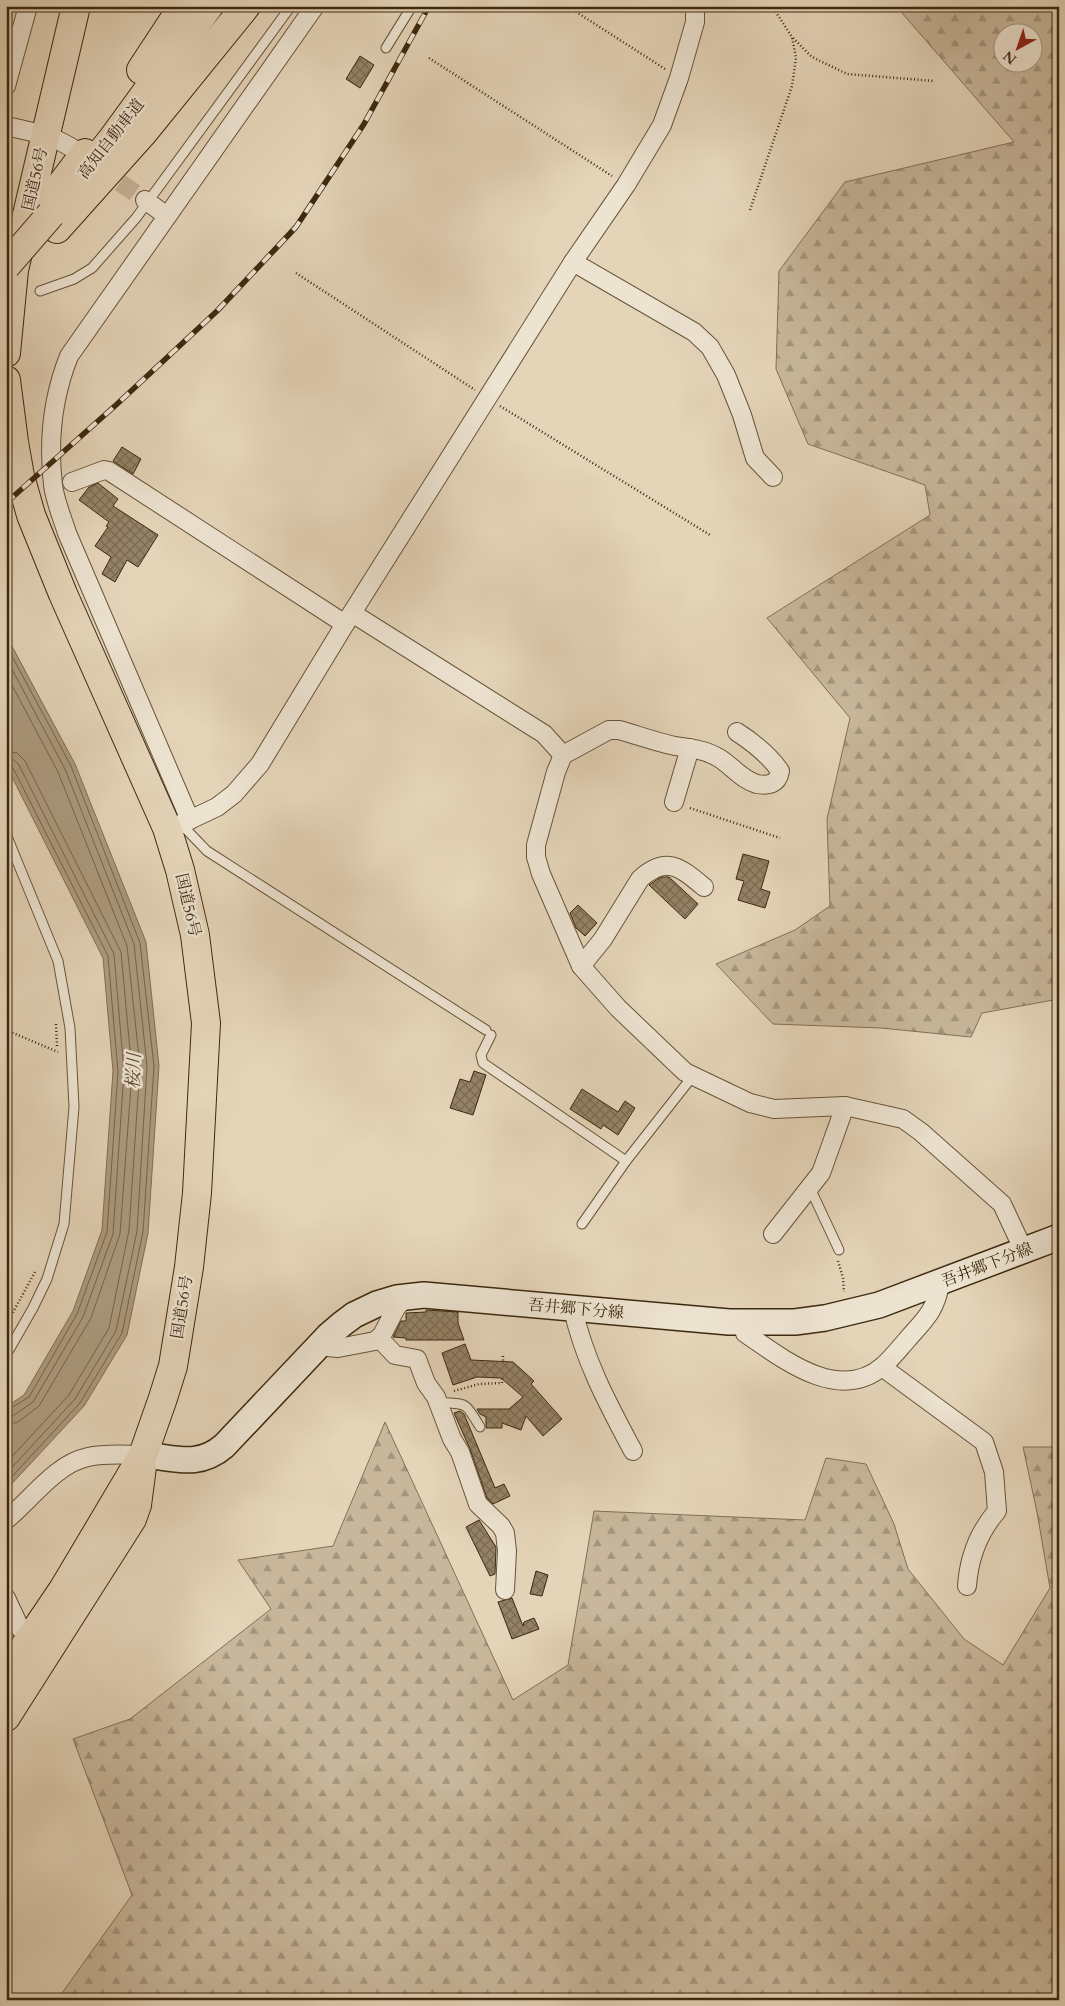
<svg xmlns="http://www.w3.org/2000/svg" width="1065" height="2006" viewBox="0 0 1065 2006" font-family="Cardo,'Noto Serif JP',serif">
<defs>
<pattern id="forest-firs" width="22" height="20" patternUnits="userSpaceOnUse" patternTransform="scale(1.25)"><rect width="22" height="20" fill="#c8b79b"/><path d="M5 1l3.5 6h-7zM16 11l3.5 6h-7z" fill="#a4957d"/></pattern>
<pattern id="building-cross-hatch" width="8" height="8" patternUnits="userSpaceOnUse" patternTransform="scale(1.25)"><rect width="8" height="8" fill="#948266"/><path d="M0 0l8 8M0 8l8-8" fill="none" stroke="#7a6a52"/></pattern>
</defs>
<rect width="100%" height="100%" fill="#e4d4b8"/>
<filter id="stains"><feTurbulence type="fractalNoise" baseFrequency=".004" numOctaves="4"/><feColorMatrix values="0 0 0 0 .2 0 0 0 0 .09 0 0 0 0 .02 0 0 0 .5 -.17"/></filter>
<radialGradient id="worn" r=".72"><stop offset=".6" stop-color="#630" stop-opacity="0"/><stop offset="1" stop-color="#630" stop-opacity=".3"/></radialGradient>
<g fill="url(#forest-firs)" stroke="#827054" fill-rule="evenodd">
<path d="M896,6H1059V999L982,1013L971,1037L881,1028L773,1024L716,964L795,930L830,906L827,819L850,718L767,618L930,515L925,485L808,444L776,369L779,271L845,182L1014,142ZM1002,32H1032V62H1002Z"/>
<path d="M385,1422L513,1700L568,1665L594,1511L805,1520L826,1458L866,1464L894,1524L908,1569L964,1639L1003,1665L1050,1588L1037,1512L1023,1447H1059V2000H57L132,1895L73,1739L130,1719L271,1609L238,1560L333,1546Z"/>
</g>
<path fill="#ab9a7e" stroke="#7f6d51" d="M6,635L75,764L146,942L159,1066L148,1233L127,1335L84,1406L6,1490V1407L24,1395L73,1311L102,1230L113,1071L103,958L6,765Z"/>
<g fill="none" stroke-linecap="round" stroke-linejoin="round">
<g stroke="#746246" stroke-width="1">
<path d="M6,645L71,766L140,943L154,1066L143,1232L122,1333L80,1403L6,1483"/>
<path d="M6,658L65,769L134,944L147,1066L137,1231L116,1331L75,1399L6,1474"/>
<path d="M6,674L58,772L127,946L140,1066L129,1230L109,1328L69,1395L6,1463"/>
<path d="M6,751L17,753L25,761L121,952L132,1072L120,1234L91,1318L39,1406L18,1422L6,1425"/>
<path d="M6,758L14,760L19,765L114,954L124,1072L113,1234L83,1317L33,1402L14,1415L6,1417"/>
<path d="M6,764L13,768L108,956L118,1072L107,1232L77,1314L29,1397L6,1411"/>
</g>
</g>
<g fill="url(#building-cross-hatch)" stroke="#3d290e">
<path d="M360,56L374,65L360,88L346,79Z"/>
<path d="M122,447L141,459L133,474L113,461Z"/>
<path d="M98,483L118,499L113,506L158,535L138,567L127,560L115,582L102,574L111,557L95,546L108,527L106,526L109,522L79,500L89,487Z"/>
<path d="M743,854L769,861L761,889L770,892L765,908L738,900L744,881L736,879Z"/>
<path d="M661,877H669L698,904L685,919L649,885Z"/>
<path d="M578,905L597,923L585,936L576,928L570,913Z"/>
<path d="M474,1071L486,1075L473,1115L450,1108L460,1079L470,1082Z"/>
<path d="M582,1089L618,1112L625,1101L635,1108L618,1135L603,1125L601,1129L570,1109Z"/>
<path d="M426,1310L458,1312V1323L464,1340H406V1338L393,1337L401,1321H406V1313L426,1312Z"/>
<path d="M465,1344L471,1360L513,1362L534,1381L531,1384L562,1419L543,1436L526,1416L521,1430L502,1423V1428H486V1417L480,1414L477,1409H509L523,1397L501,1378L477,1377L453,1385L442,1353Z"/>
<path d="M460,1411L464,1414L495,1488L504,1484L510,1496L493,1504L487,1498L470,1449L454,1413Z"/>
<path d="M479,1520L496,1547L495,1574L490,1576L466,1527Z"/>
<path d="M536,1571L548,1575L542,1596L530,1594Z"/>
<path d="M512,1598L523,1626L524,1622L534,1618L539,1629L512,1639L498,1602Z"/>
</g>
<g fill="none" stroke-linecap="round" stroke-linejoin="round">
<path stroke="#c3b296" stroke-width="18" stroke-dasharray="18 9" stroke-linecap="butt" d="M98,167L145,200"/>
<g stroke="#675438" stroke-width="11">
<g id="lane">
<path d="M386,48L412,6"/>
<path d="M40,291L74,279L92,268L136,218L291,6"/>
<path d="M181,824L207,851L486,1030"/>
<path d="M6,834L58,961L70,1028L74,1107L64,1224L47,1279L33,1308L6,1355"/>
<path d="M491,1035L481,1055L483,1063L626,1161"/>
<path d="M810,1188L839,1250"/>
<path d="M582,1224L626,1161L692,1077"/>
<path d="M438,1402C468,1405 464,1400 480,1427"/>
</g>
</g>
<g stroke="#675438" stroke-width="20">
<g id="street">
<path d="M6,86L28,6"/>
<path d="M6,126C42,134 58,136 88,159"/>
<path d="M145,200L167,216"/>
<path d="M573,262L694,332L710,347L726,375L742,415L755,458L773,477"/>
<path d="M72,482L104,470L109,471L345,624"/>
<path d="M352,613L544,734L563,755"/>
<path d="M737,732C754,743 769,755 780,771C778,784 769,786 757,784C742,780 732,766 719,758C706,750 690,748 675,746C656,742 637,735 619,730H609L563,755L556,772L536,845V857L541,874L581,966L618,1008L685,1072L750,1103L774,1109L845,1106L903,1119L921,1132L1002,1204L1024,1251"/>
<path d="M674,802L690,748"/>
<path d="M190,820L67,533C62,517 55,501 53,485C48,441 53,396 69,356L315,6"/>
<path d="M167,828L181,824L217,807L234,794L260,764L345,624L573,262L626,185L662,125L679,78L695,22V6"/>
<path d="M581,966L603,939L640,879C666,855 680,867 704,887"/>
<path d="M773,1234L821,1173L845,1106"/>
<path d="M573,1309C584,1360 609,1406 633,1451"/>
<path d="M744,1323L745,1333C783,1359 839,1404 883,1366C891,1359 899,1349 906,1341C924,1320 936,1311 940,1283"/>
<path d="M379,1338L395,1355L417,1359L426,1383L436,1397L452,1439L460,1452L478,1504L501,1526L505,1533L507,1551L505,1590"/>
<path d="M317,1346L338,1348L375,1341L382,1335L396,1308L407,1296"/>
<path d="M882,1367L984,1442L994,1472L997,1511C978,1533 969,1557 967,1586"/>
<path d="M6,1520C31,1500 55,1464 88,1457C106,1453 125,1455 143,1455"/>
<path d="M6,1598L20,1628L30,1639"/>
</g>
</g>
<g stroke="#3d290e" stroke-width="28">
<path id="secondary" d="M143,1455C174,1457 197,1469 224,1446L328,1336L342,1324L354,1315L377,1304L397,1298L424,1295L729,1322H795L825,1318L879,1305L1059,1237"/>
</g>
<g stroke="#3d290e" stroke-width="30">
<g id="highway">
<path d="M141,70L183,6"/>
<path d="M81,178L113,138L209,6"/>
<path d="M39,214L85,153"/>
<path d="M57,229L143,133L246,6"/>
<path d="M6,353L14,270L76,6"/>
<path d="M6,380L14,442L20,476L31,515L63,594L167,828L180,870L195,935L206,1023L197,1193L189,1267L173,1366L163,1398L143,1455L64,1588L6,1674"/>
<path d="M6,1717L132,1519L137,1505L142,1467"/>
</g>
</g>
<g stroke="#3d290e" stroke-width="2.5" stroke-dasharray="1 2.5" stroke-linecap="butt">
<path d="M567,6L665,69"/>
<path d="M793,38L812,57L847,74L935,81"/>
<path d="M429,58L612,176"/>
<path d="M750,210L792,86L796,58L792,37L772,6"/>
<path d="M296,273L475,390"/>
<path d="M500,406L710,535"/>
<path d="M690,808L780,838"/>
<path d="M56,1024L57,1046"/>
<path d="M6,1030L58,1052"/>
<path d="M838,1261L843,1278L844,1292"/>
<path d="M6,1308L13,1311"/>
<path d="M6,1325L35,1272"/>
<path d="M503,1356V1362"/>
<path d="M454,1391L479,1384L502,1383V1378"/>
</g>
<use href="#lane" stroke="#ede3d1" stroke-width="9"/>
<use href="#street" stroke="#ede3d1" stroke-width="18"/>
<use href="#secondary" stroke="#ede3d1" stroke-width="25"/>
<use href="#highway" stroke="#e4d4b8" stroke-width="28"/>
<g stroke="#3d290e" stroke-width="5.5">
<path id="rail" d="M6,503L116,405L217,311L296,227L364,124L429,6"/>
</g>
<use href="#rail" stroke="#ede3d1" stroke-width="4" stroke-dasharray="11" stroke-linecap="butt"/>
<g stroke="#3d290e" stroke-width="30" stroke-linecap="butt">
<path id="highway-bridge" d="M6,266L51,214"/>
</g>
<use href="#highway-bridge" stroke="#e4d4b8" stroke-width="28"/>
</g>
<g text-anchor="middle" dominant-baseline="central" stroke-width="5" stroke-linejoin="round" paint-order="stroke">
<g font-size="16" fill="#3d290e" stroke="#ede3d1">
<text transform="translate(111 139) rotate(-52)">高知自動車道</text>
<text transform="translate(35 179) rotate(-77)">国道56号</text>
<text transform="translate(188 905) rotate(77)">国道56号</text>
<text transform="translate(987 1265) rotate(-21)">吾井郷下分線</text>
<text transform="translate(182 1307) rotate(-81)">国道56号</text>
<text transform="translate(576 1309) rotate(5)">吾井郷下分線</text>
</g>
<g font-size="18" font-style="italic" fill="#5e4b30" stroke="#ede3d1">
<text transform="translate(134 1071) rotate(-88)">桜川</text>
</g>
</g>
<rect width="1065" height="2006" fill="none" stroke="#e4d4b8" stroke-width="25"/>
<rect x="8" y="8" width="1050" height="1991" fill="none" stroke="#3d290e" stroke-width="2.5"/>
<rect x="12" y="12" width="1040" height="1981" fill="none" stroke="#3d290e"/>
<g transform="translate(1018 48) rotate(220)"><circle r="24" fill="#ede3d1" stroke="#a79983"/>
<path d="M0-4L9 19L0 12L-9 19Z" fill="#8f2418"/>
<text y="-8" font-size="14" font-weight="bold" text-anchor="middle" fill="#3d290e">N</text>
</g>
<rect width="100%" height="100%" filter="url(#stains)"/>
<rect width="100%" height="100%" fill="url(#worn)"/>
</svg>
